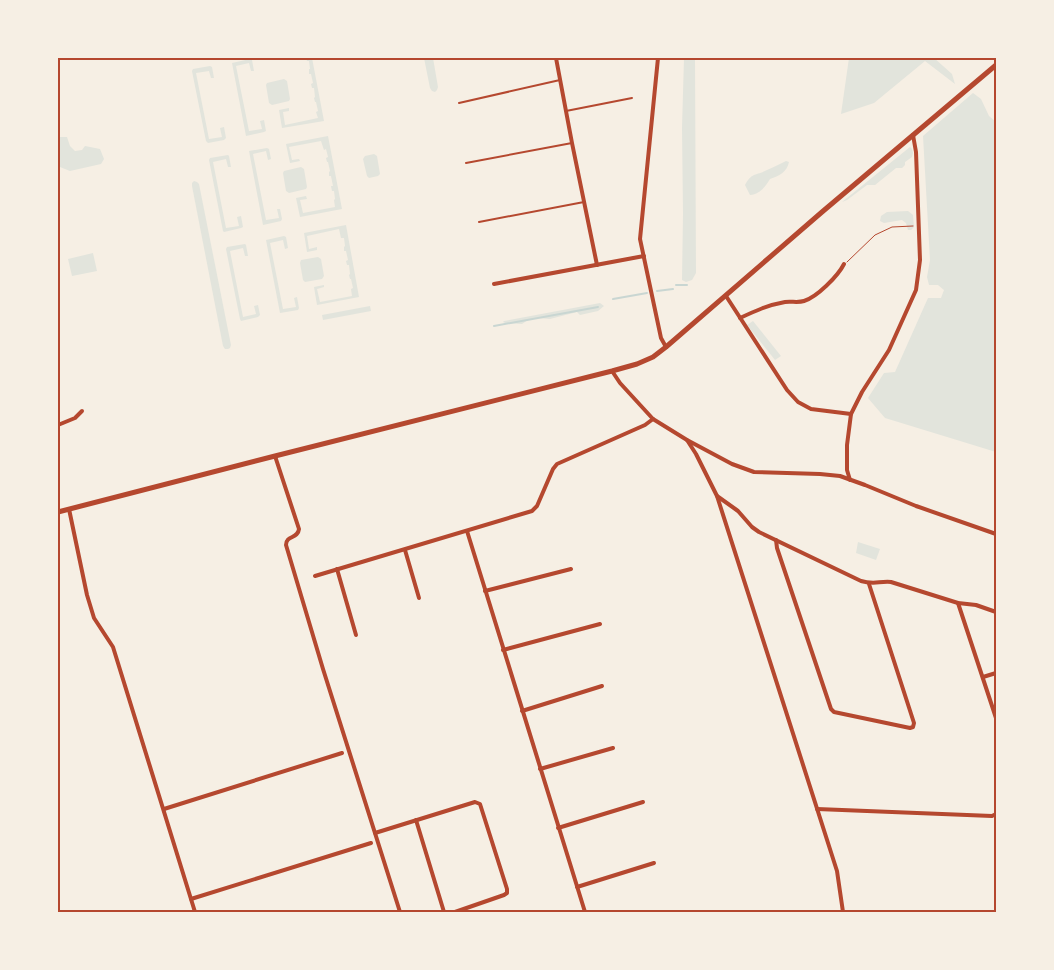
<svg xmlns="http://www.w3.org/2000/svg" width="1054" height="970" viewBox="0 0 1054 970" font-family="'Roboto Condensed',sans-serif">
<rect width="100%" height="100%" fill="#f6efe4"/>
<g fill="#e2e4dc">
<path d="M306,58H312L324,121L282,128L279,110L289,108V111L283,112L285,125L318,118L316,112L318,111L316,102H315L314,98L315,97L314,88H312L311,84L313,83L311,74H309V69H310L309,61H307Z"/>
<path d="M424,58H433L438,87L437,90L435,92L432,91L430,88Z"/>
<path d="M684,58H695L696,273L692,280L686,282L682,280L683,214L682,128Z"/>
<path d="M849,58H934L952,74L955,84L925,61L874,103L841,114Z"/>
<path d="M250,59L252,60L254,71H251L249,63L236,66L249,131L262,129L260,121L264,120L266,131L264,132L246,136L232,63Z"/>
<path d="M210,66L212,67L214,78H211L209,71L196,73L209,139L222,137L220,128L224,127L226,138L224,140L208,143L206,141L192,71L193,69Z"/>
<path d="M284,79L287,81L290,99L289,101L272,105L269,103L266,85L267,83Z"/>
<path d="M973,93L981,99L989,116L996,122V452L885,418L868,398L884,373L895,372L928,298H941L944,290L938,285H929L927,277L930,260L923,136Z"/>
<path d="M328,136L342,209L300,217L296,198L306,196L307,199L300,200L303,213L335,207L334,200L335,199L334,191H332L331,186H333L331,176H329V172L330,171L328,162H327L326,158L328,157L326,149L324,150L321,141L289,147L292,160L299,159L300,161L290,163L286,144Z"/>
<path d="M58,137H67L70,146L75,151L82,150L85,146L100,149L104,159L101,164L70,171L60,167H58Z"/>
<path d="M910,147L912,149L913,153L912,157L905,162V165L902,168H896L875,185H867L847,200L842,202Z"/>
<path d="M267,148L269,149L271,159L268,160L266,151L253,154L266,220L279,218L277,209H280L282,219L281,221L263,225L249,151Z"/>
<path d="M374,154L377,156L380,174L378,176L369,178L367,176L363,159L365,156Z"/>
<path d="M228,155L229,156L231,167H228L226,159L213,162L226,228L239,226L237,217L241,216L243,227L241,228L224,232L223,231L209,160L210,158Z"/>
<path d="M786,161L789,162C787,172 779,176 770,179C765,187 760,194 750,195L745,185C752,172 756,176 767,170C774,167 780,164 786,161Z"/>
<path d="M301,167L304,169L307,187L306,189L289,193L286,191L283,173L284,171Z"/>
<path d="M194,181L197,182L199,184L231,345L230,348L228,349H225L223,346L192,186V183Z"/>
<path d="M908,211L913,215L914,227L911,230H908L906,223L902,220L884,223L880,221L881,216L887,212Z"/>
<path d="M346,225L359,297L317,305L314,287L324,285V287L317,289L320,302L352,296L351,289L353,288L351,279H350L349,275L350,274L349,265H347L346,261L348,260L346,251H344V247L345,246L344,238H341L339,229L307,236L309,249L317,247V250L307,252L304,233Z"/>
<path d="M284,236L286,237L288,248L285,249L283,240L270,243L283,309L296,307L294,298L297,297L299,308L298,310L280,313L266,240Z"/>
<path d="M245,244L246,245L248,256H245L243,248L230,251L243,317L256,314L254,306L258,305L260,315L258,317L241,321L240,319L226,249L227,247Z"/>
<path d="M93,253L97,271L72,276L68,259Z"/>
<path d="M318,257L321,259L324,276L322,279L305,282L303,280L300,263L301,260Z"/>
<path d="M600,303L604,306L598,311L580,315L577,312L550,319L538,318L528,320L522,324L505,323L503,322L504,321Z"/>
<path d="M370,306L371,311L323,320L322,315Z"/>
<path d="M753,321L781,356L775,360L747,325Z"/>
<path d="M858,542L880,549L876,560L856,553Z"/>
</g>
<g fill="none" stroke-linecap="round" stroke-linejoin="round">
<g stroke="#c9d6d2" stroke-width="2">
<path d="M676,285H687"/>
<path d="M657,291L673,289"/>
<path d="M613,299L647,293"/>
<path d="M494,326L598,307"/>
</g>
<path stroke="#b5482f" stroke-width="1" d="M847,262L875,235L892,227L913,226"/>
<g stroke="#b5482f" stroke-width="2">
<path d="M459,103L560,80"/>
<path d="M566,111L632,98"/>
<path d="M466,163L572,143"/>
<path d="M479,222L584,202"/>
</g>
<g stroke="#b5482f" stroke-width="4">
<path d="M556,58L572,143L597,265"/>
<path d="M658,58L640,239L661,338L666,347"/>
<path d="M494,284L644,256"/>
<path d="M726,296L787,390L798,402L811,409L851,414"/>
<path d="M740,318C755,311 768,305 785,302C791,301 798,303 804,301C817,297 838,276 844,264"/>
<path d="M612,371L620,383L653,419L687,440L732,464L754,472L820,474L840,476L865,485L916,506L996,534"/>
<path d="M58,425L75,418L82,411"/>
<path d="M687,440L696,454L717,496L837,871L843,912"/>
<path d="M275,456L299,529C298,539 286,535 286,545L323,669L400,912"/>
<path d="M850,480L847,470V445L851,414L862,392L889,350L916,290L920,260L916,152L913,135"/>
<path d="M717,496L738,511L752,527L759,532L861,581C874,585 879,581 891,582L958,603L976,605L996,612"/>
<path d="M69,509L87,595L94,618L113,647L195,912"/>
<path d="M467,531L585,912"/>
<path d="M776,540L777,548L831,709L834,712L910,728L913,727L914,723L869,584"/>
<path d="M405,550L419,598"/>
<path d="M337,569L356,635"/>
<path d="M315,576L532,511L537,506L553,469L557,464L645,425L653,419"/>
<path d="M485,591L571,569"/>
<path d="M958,603L996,718"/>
<path d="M503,650L600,624"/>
<path d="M983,677L996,673"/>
<path d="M522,711L602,686"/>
<path d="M540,769L613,748"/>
<path d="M164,809L342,753"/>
<path d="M817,809L992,816L996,814"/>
<path d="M416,820L444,912"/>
<path d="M558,828L643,802"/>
<path d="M375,833L475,802L480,804L507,889V893L504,895L455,912"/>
<path d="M577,887L654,863"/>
<path d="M191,899L371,843"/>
</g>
<path stroke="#b5482f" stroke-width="5" d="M58,512L275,456L612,371L637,364L653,357L666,347L822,212L996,65"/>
</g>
<rect width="1054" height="970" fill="none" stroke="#f6efe4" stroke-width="118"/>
<rect x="59" y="59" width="936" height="852" fill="none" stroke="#b5482f" stroke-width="2"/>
</svg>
